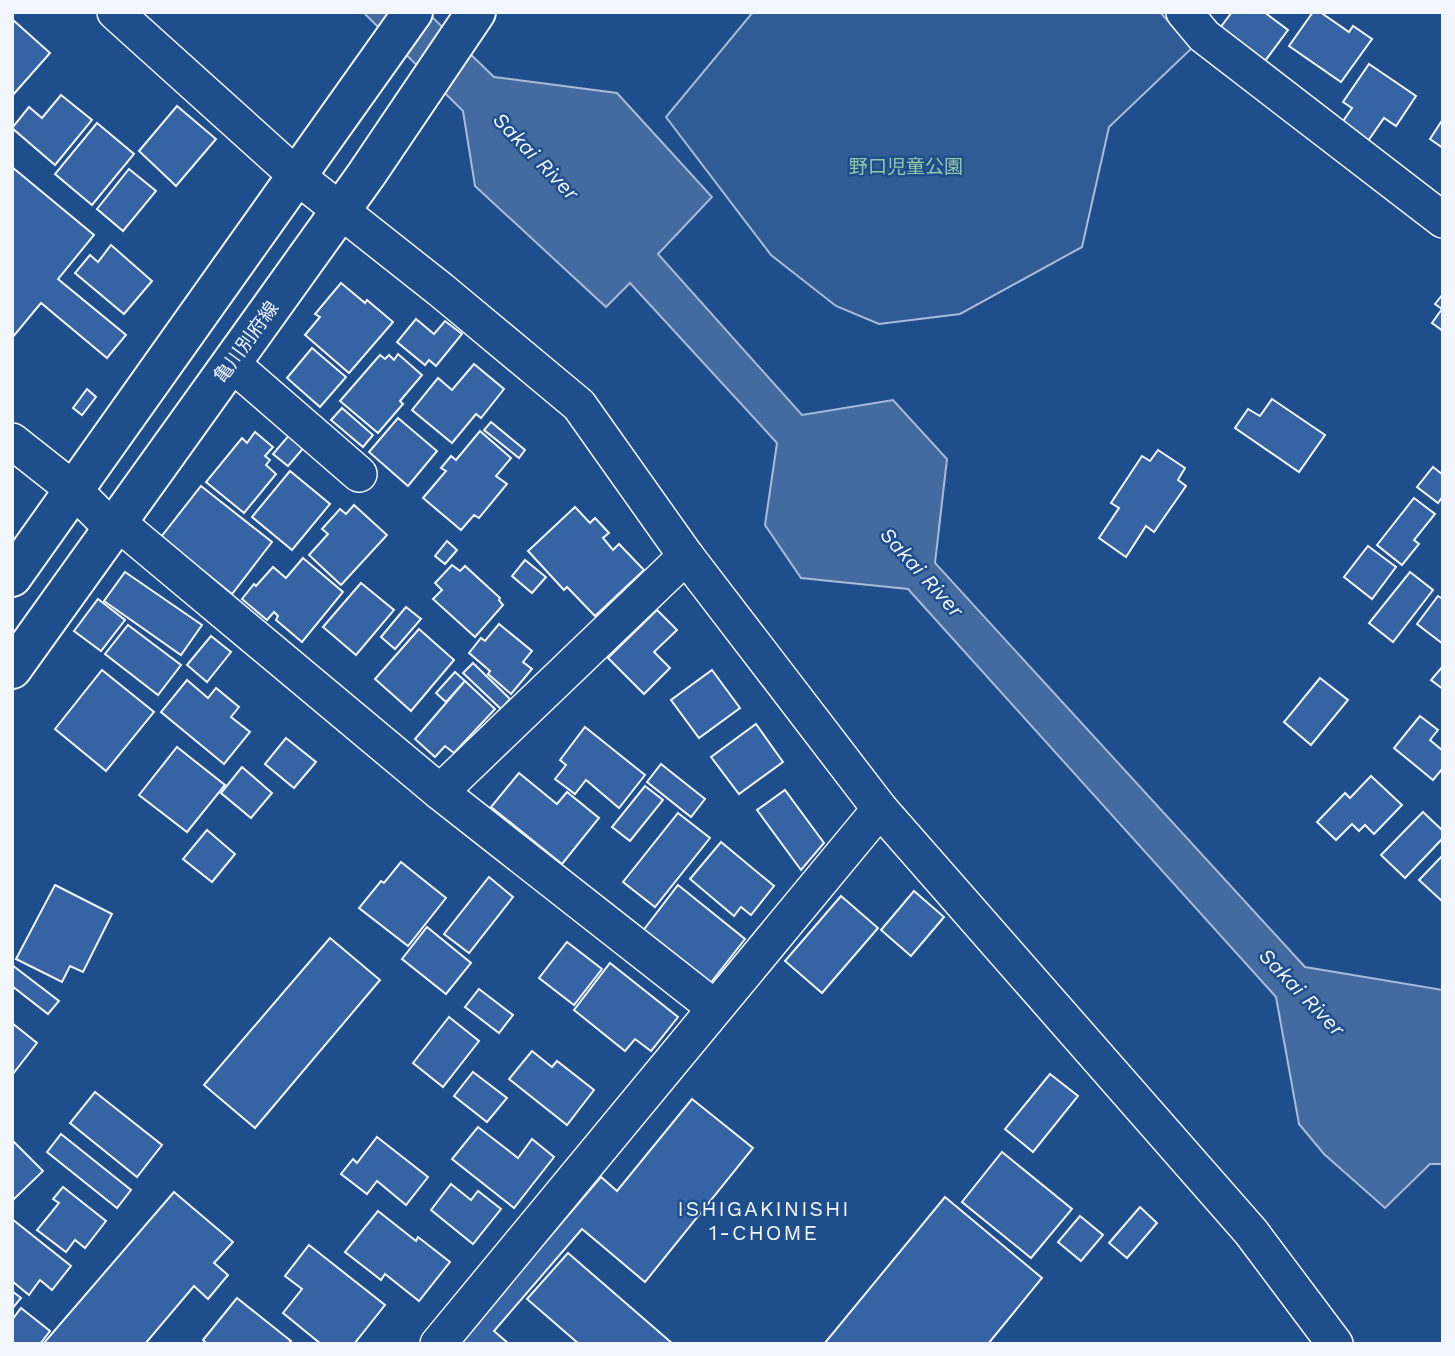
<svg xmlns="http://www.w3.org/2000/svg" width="1455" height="1356" viewBox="0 0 1455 1356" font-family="'Work Sans','Noto Sans JP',sans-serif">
<rect width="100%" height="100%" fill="#1f4e8c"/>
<path fill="#305b95" stroke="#a8bbd7" stroke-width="2" d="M753,12H1160L1192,48L1109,127L1082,247L960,314L879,324L836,306L771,255L666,117Z"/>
<path fill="#446ba0" stroke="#a8bbd7" stroke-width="2" d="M363,12H427L494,77L617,93L712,197L658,254L802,415L893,400L947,459L935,563L1305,967L1443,990V1164H1430L1385,1208L1324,1154L1299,1124L1276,997L908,589L801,578L765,525L777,443L630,283L606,307L475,186L463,111Z"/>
<g fill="#3563a3" stroke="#f2f6ff" stroke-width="2">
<path d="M1232,12H1264L1288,30L1262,65L1217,32Z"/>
<path d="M1313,12H1320L1349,32L1353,26L1372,39L1341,82L1289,46Z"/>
<path d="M12,19L50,53L12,96Z"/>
<path d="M1369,64L1416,96L1396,126L1384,118L1361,151L1335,133L1352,108L1343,102Z"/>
<path d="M61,95L92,120L55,165L12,128L29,107L42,118Z"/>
<path d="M177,106L216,139L176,186L139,151Z"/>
<path d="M1441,122L1443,123V148L1430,139Z"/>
<path d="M97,123L134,154L92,205L55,174Z"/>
<path d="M12,167L94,235L58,279L126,335L107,358L41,303L12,338Z"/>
<path d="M129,169L156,191L123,231L97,209Z"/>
<path d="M111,245L152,281L124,314L75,273L90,255L98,262Z"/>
<path d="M341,283L365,303L367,300L393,322L349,373L305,335L320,317L315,314Z"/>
<path d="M1443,294V331L1432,323L1442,309L1435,304Z"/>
<path d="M416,319L434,334L445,321L462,334L436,366L429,360L425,365L397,342Z"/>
<path d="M312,348L346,377L320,407L287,378Z"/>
<path d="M398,354L422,375L400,401L403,404L378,433L340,401L380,355L385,359L389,355L394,360Z"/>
<path d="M474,364L504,389L481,418L476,414L452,443L412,410L438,378L452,390Z"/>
<path d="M87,389L96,397L82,415L73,408Z"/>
<path d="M1272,399L1325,435L1299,472L1235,428L1248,409L1260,416Z"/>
<path d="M342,408L373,435L363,447L331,420Z"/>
<path d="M398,418L437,451L408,486L369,452Z"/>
<path d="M491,422L525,450L519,458L484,430Z"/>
<path d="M480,431L511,458L496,476L507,484L479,518L474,515L461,530L423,498L446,471L441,468L451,456L456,460Z"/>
<path d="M255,432L273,447L265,456L270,460L266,465L276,474L244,513L206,482L242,438L247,443Z"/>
<path d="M291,433L306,445L288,466L273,454Z"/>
<path d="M1158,450L1185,468L1178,480L1186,486L1154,532L1146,526L1126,557L1099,538L1119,508L1111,503L1142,456L1150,461Z"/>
<path d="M1433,467L1443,475V496L1438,503L1417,487Z"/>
<path d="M290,471L330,504L292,550L252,517Z"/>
<path d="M201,486L272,542L232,594L161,537Z"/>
<path d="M1414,498L1435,514L1414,540L1419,544L1402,565L1377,545Z"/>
<path d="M354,505L387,535L341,585L309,555L328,534L322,529L340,509L346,514Z"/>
<path d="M575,507L590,523L595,518L609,533L603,538L613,550L619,544L644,570L595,616L567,587L564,590L528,551Z"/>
<path d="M447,541L457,550L445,564L435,556Z"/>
<path d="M1368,546L1396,567L1372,599L1344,577Z"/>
<path d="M303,558L343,592L302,642L276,620L278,616L274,612L267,620L242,599L254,584L256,586L273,567L286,578Z"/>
<path d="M525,560L546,577L532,593L512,576Z"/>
<path d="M452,565L460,571L465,566L500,598L499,600L503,605L475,637L433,599L442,590L435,583Z"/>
<path d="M125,572L202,625L181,655L104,601Z"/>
<path d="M1410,572L1433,590L1393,642L1369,623Z"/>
<path d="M361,583L394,610L356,655L323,627Z"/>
<path d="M1438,596L1443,599V644L1417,624Z"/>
<path d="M98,599L125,620L101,651L74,631Z"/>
<path d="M406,607L421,619L395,649L381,637Z"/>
<path d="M657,610L677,630L654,652L670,668L644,694L608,658Z"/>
<path d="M499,624L532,651L523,662L532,669L511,694L488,674L490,671L469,653L481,638L485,641Z"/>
<path d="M128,625L181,665L158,695L105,654Z"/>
<path d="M419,629L454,660L411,711L375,679Z"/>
<path d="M211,636L231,652L207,682L187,665Z"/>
<path d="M473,663L510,699L501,709L463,673Z"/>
<path d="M1443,666V689L1431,680Z"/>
<path d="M102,670L154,712L106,771L55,729Z"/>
<path d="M712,670L740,708L699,738L671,700Z"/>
<path d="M455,672L465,681L446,702L436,693Z"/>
<path d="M1320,678L1348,700L1311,745L1284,722Z"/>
<path d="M187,680L208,698L216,688L239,707L231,717L250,732L224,764L161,712Z"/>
<path d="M465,681L495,709L454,753L445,746L435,757L415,739Z"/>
<path d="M1420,716L1438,730L1430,740L1443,751V768L1433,780L1394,748Z"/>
<path d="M756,724L783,762L739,794L711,757Z"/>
<path d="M585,727L645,775L619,808L586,780L575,794L555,779L566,765L560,760Z"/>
<path d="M286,738L316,762L294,788L265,764Z"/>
<path d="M177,747L225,785L187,832L139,795Z"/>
<path d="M661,764L705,799L691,817L647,782Z"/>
<path d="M242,767L272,793L251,818L221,793Z"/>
<path d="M519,773L557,804L567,792L599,818L562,864L491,807Z"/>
<path d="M1371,776L1402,805L1374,834L1365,825L1359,831L1352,824L1336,840L1317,822L1345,793L1350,798Z"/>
<path d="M645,786L663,800L630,841L612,827Z"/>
<path d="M785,790L824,843L801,870L757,810Z"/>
<path d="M1423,812L1443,831V838L1405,878L1381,855Z"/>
<path d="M678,813L710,838L655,907L623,882Z"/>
<path d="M207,830L235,854L212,882L183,859Z"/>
<path d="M721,842L774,886L751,915L741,907L734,916L690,879Z"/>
<path d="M1443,855V902L1419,880Z"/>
<path d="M401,862L446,898L408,946L359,908L381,881L384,883Z"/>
<path d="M489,877L513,897L469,953L444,934Z"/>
<path d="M55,885L112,914L83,972L70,966L62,982L16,959Z"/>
<path d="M678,885L745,939L709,985L642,932Z"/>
<path d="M914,891L944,917L911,956L881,930Z"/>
<path d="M841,896L878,928L822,993L785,961Z"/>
<path d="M427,927L471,963L446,994L402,959Z"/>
<path d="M330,938L380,980L255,1128L204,1085Z"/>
<path d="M567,942L602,969L574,1005L539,978Z"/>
<path d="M610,963L678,1017L651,1051L635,1039L625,1051L574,1010Z"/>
<path d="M12,965L59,1001L48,1014L12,986Z"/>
<path d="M479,989L513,1015L499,1033L465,1007Z"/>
<path d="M449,1017L479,1041L443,1087L413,1063Z"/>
<path d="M12,1023L37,1043L12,1075Z"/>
<path d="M532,1051L552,1067L557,1061L594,1090L567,1125L509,1079Z"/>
<path d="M473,1072L507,1098L487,1122L454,1096Z"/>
<path d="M1050,1074L1078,1096L1033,1152L1005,1129Z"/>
<path d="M95,1092L162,1145L137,1177L70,1123Z"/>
<path d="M692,1099L753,1148L645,1282L582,1229L494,1331L509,1344H458L601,1177L617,1191Z"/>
<path d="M478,1127L518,1158L532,1139L554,1157L514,1208L452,1159Z"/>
<path d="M61,1134L131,1190L117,1208L47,1152Z"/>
<path d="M377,1137L428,1177L406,1205L377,1181L367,1194L341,1174L353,1159L357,1163Z"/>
<path d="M12,1140L43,1171L12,1201Z"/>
<path d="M1002,1152L1072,1209L1031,1258L962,1202Z"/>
<path d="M451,1184L471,1200L478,1191L501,1209L473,1244L431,1210Z"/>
<path d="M63,1187L106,1221L85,1248L75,1240L66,1252L37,1230L59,1203L53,1199Z"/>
<path d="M174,1192L233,1242L214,1263L228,1275L208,1299L194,1286L145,1344H43Z"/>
<path d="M945,1197L1042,1278L988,1344H824Z"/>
<path d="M1140,1207L1157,1223L1127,1258L1109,1243Z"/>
<path d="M378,1211L416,1241L418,1237L450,1262L419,1301L385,1274L381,1280L345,1252Z"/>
<path d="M1080,1216L1103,1235L1081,1261L1058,1242Z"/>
<path d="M12,1219L71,1266L52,1290L40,1280L29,1295L12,1281Z"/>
<path d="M309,1245L385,1305L354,1344H321L283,1313L302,1289L285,1276Z"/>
<path d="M568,1253L673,1344H579L527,1299Z"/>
<path d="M12,1291L21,1298L12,1309Z"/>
<path d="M237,1298L291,1341L288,1344H207L203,1340Z"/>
<path d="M21,1308L50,1331L40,1344H12V1320Z"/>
</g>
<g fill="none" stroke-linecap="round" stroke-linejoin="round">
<g stroke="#f2f6ff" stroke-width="38">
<g id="minor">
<path d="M115,12L298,177L441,290L579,405L686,556L880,809L1251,1232L1335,1344"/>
<path d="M1184,12L1204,36L1443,220"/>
<path d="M231,363L359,474"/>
<path d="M12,441L74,490L102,518L117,522L440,792L715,1008"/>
<path d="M440,792L686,556"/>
<path d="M438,1344L880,809"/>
</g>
</g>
<g stroke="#f2f6ff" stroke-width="42">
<g id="secondary">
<path d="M12,577L413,12"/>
<path d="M12,669L366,175L476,12"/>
</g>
</g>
<use href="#minor" stroke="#1f4e8c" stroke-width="35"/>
<use href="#secondary" stroke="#1f4e8c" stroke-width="38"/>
</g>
<g text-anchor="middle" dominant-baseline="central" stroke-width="5" stroke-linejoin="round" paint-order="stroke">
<g font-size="19" fill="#97c8a6" stroke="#1f4e8c">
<text x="906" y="166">野口児童公園</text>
</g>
<g font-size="19" fill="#f2f6ff" stroke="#1f4e8c">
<text transform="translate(246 342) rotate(-54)">亀川別府線</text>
</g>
<g font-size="21" font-style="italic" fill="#f2f6ff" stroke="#1f4e8c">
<text transform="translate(536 156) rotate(46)">Sakai River</text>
<text transform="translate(922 572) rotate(48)">Sakai River</text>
<text transform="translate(1302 992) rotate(46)">Sakai River</text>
</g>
<g font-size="21" letter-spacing="2" fill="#f2f6ff" stroke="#1f4e8c">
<text x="764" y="1208">ISHIGAKINISHI<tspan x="764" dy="24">1-CHOME</tspan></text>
</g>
</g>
<rect width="1455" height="1356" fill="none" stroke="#f2f6ff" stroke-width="28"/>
</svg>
